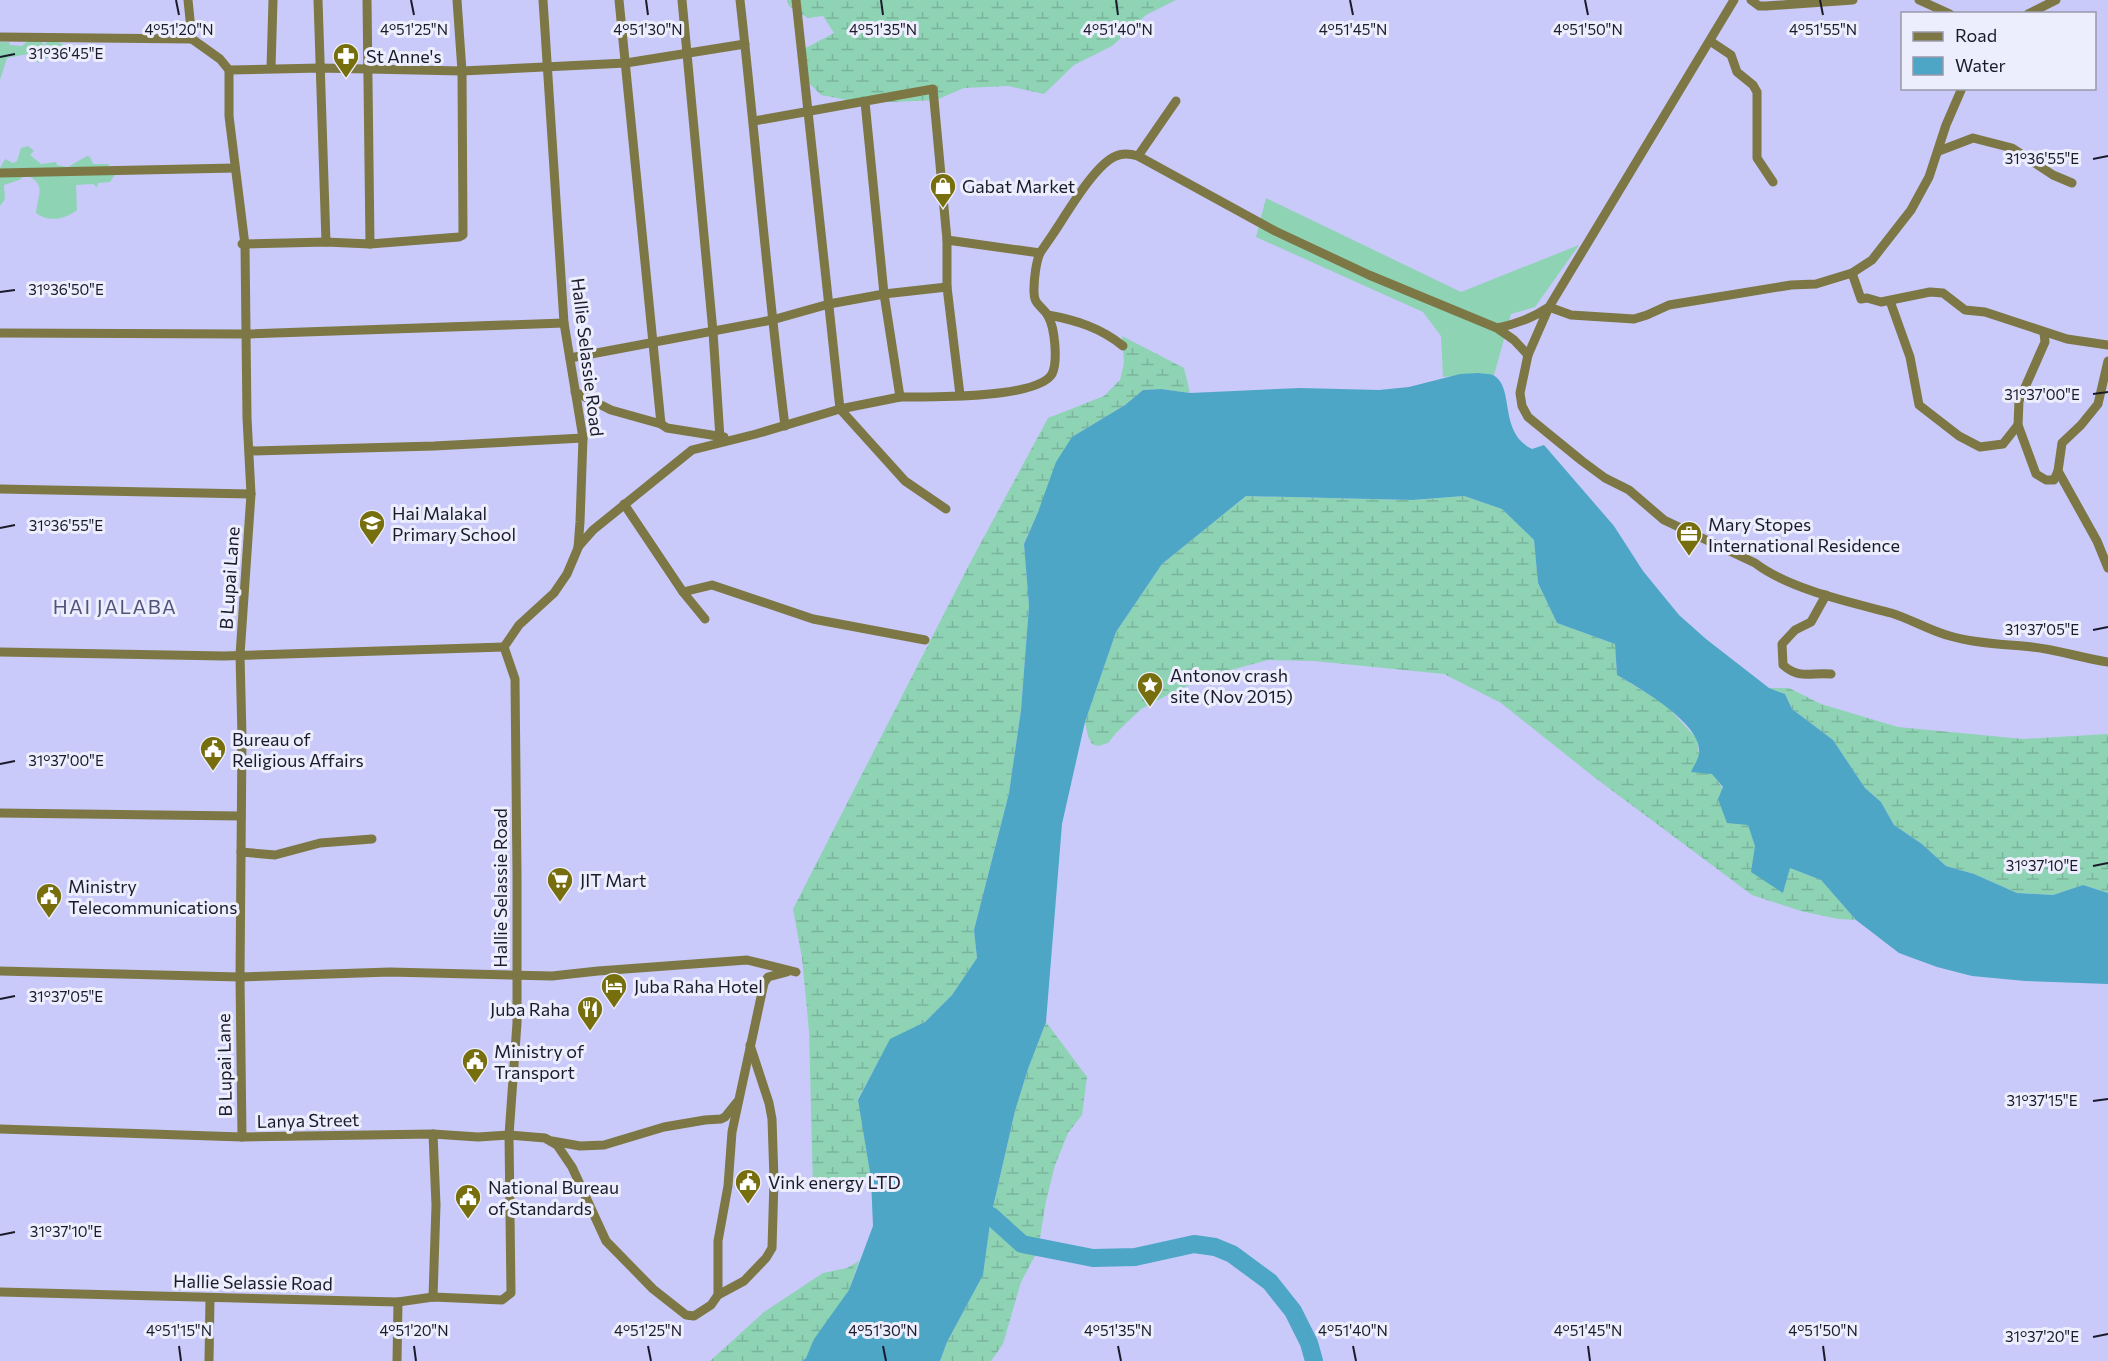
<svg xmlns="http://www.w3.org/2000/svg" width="2108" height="1361" viewBox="0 0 2108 1361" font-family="Commissioner,sans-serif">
<defs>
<pattern id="wetland-marsh" width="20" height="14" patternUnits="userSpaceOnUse" patternTransform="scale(1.5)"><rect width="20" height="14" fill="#8ed3b4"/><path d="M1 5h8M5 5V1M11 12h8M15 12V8" fill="none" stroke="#7ab59b"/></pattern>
</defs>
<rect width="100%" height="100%" fill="#c9caf9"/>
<g fill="#8ed3b4">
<path d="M50,39L63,44L60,54L42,59L38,63L28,54L7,58L0,80V42H9L10,45L22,46L29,40L41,41L44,45Z"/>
<path d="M28,146L34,151L30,155L41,164L56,162L57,165L68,167L87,156L90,157L93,164H109L108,168L116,173L110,182L98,183L97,187L93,184L76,185L77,210C65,219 49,223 36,213C38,195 47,184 26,175L19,180L4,185L5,199L0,206V168L5,159L13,163L17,161L21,148Z"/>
<path d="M1266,198L1461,292L1579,245L1535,307L1511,314L1494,375L1478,373L1443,377L1441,336L1423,312L1256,237Z"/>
</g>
<g fill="url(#wetland-marsh)">
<path d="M787,0H1176L1146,15L1112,46L1074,65L1044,94L1008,86L964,88L936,100L894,102L853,101L821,95L803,77L800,51L834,33L823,16L808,18L789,6Z"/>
<path d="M1122,336L1184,368L1190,393L1161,389L1143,390L1125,405L1072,437L1024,543L1029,606L1021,710L1009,793L974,930L977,958L952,995L925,1022L890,1040L858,1099L871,1179L828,1184L813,1188L809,1031L802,958L793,909L970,563L1048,418L1104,396L1120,380L1124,363Z"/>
<path d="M1246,496L1412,500L1464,496L1502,509L1534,540L1538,583L1557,623L1615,644L1617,675L1666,705L1697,739L1699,754L1748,825L1755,845L1783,893L1790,868L1821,880L1856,920L1838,919L1801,911L1752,895L1594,777L1501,703L1444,674L1314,661L1268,660L1216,674L1173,692L1141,709L1116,733L1108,743L1098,746L1092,744L1088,736L1085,722L1116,632L1162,564Z"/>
<path d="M1769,688H1789L1821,704L1898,727L2023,739L2108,734V893L2083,885L2053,895L2017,893L1974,874L1946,866L1922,844L1894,825L1881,802L1865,788L1833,740L1792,709L1785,694Z"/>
<path d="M1046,1022L1087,1077L1082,1115L1068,1133L1055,1165L1046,1201L1038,1250L1021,1282L1003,1344L991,1361H940L947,1342L983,1275L991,1216L1015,1111L1028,1069Z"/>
<path d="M859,1261L849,1290L815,1339L806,1358L802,1361H710L764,1312L823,1273L847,1268Z"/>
</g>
<path fill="#4da6c6" d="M1478,373C1484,374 1492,373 1496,377C1514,391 1499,433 1532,449L1544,445L1614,526L1643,571L1679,615L1706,639L1769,688L1785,694L1792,709L1833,740L1865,788L1881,802L1894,825L1922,844L1946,866L1974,874L2017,893L2053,895L2083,885L2108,893V984L2025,981L1972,976L1937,967L1899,953L1856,920L1821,880L1790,868L1783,893L1751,872L1755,846L1748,825L1727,823L1718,799L1723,787L1712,774L1691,772C1693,767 1698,760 1699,754C1704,724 1639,688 1617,675L1615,644L1557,623L1538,583L1534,540L1502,509L1464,496L1412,500L1246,496L1162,564L1116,632L1085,722L1062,824L1046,1022L1028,1069L1015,1111L991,1216L983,1275L947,1342L940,1361H802L806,1358L814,1339L849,1290L873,1226L871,1179L858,1100L890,1039L925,1022L952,995L977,958L974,930L1009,793L1021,710L1029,606L1024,544L1038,512L1056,462L1072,437L1125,405L1143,390L1161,389L1190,393L1300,388L1379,390L1409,387L1460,374Z"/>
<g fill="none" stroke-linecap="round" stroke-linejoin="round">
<path stroke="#4da6c6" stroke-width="18" d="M991,1216L1022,1244L1093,1258L1135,1257L1194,1244L1215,1247L1232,1254L1270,1282L1293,1311L1309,1343L1314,1361"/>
<g stroke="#7c7745" stroke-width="9">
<path d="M188,0L192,39"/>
<path d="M318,0L326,242"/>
<path d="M367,0L370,244"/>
<path d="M619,0L661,424"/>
<path d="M682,0L713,332L720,438"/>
<path d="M740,0C756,142 767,284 785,426"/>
<path d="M796,0L840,409L905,481L946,509"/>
<path d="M1751,0L1759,6H1766L1853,0"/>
<path d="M1919,0L1950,14"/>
<path d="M2028,14L2056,0"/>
<path d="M0,37L192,39"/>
<path d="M192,39L220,59L229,70V116L245,245L247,418L251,494L240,655L242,737L240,977L242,1137"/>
<path d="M1710,41L1731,55L1737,72L1753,85L1757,92V158L1773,182"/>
<path d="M271,68L273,0"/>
<path d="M229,70L320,68L462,71L626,63L745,44"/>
<path d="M1962,88L1946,125L1929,177L1911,210L1872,260L1852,273L1816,284L1791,285L1669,305L1647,315L1634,319L1571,315L1549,307L1528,355L1520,393L1522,406L1528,417L1582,461L1605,478L1629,490L1664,520L1755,563C1789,589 1849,602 1891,613C1911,619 1930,631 1950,636C1977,644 2005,644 2032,647C2058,650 2082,658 2108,662"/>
<path d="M865,102L884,294L900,397"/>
<path d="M754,121L933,89L947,240V287L960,395"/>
<path d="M1939,151L1973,138L2012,148L2053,175L2072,183"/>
<path d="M1138,156L1176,101"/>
<path d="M0,173L235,168"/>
<path d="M947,240L1040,253"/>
<path d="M243,244H242L326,242L370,244L459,237L463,235L462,71L457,0"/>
<path d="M1852,273L1861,299L1867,298L1881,302L1930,292L1943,293L1965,310L1985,312L2067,339L2108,345"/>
<path d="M1890,301L1910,357L1919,405L1959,436L1980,447L2003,444L2018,425"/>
<path d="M1048,315C1076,320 1101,328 1123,346"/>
<path d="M1497,328C1516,324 1533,318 1549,307L1734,0"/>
<path d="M0,333L247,334L564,323"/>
<path d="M2044,333L2045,342L2019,401L2018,425L2036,474L2046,480H2054L2058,471L2062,443L2081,425L2098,404L2108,361"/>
<path d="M570,358L772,320L829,304L884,294L947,287"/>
<path d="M575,392L611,410L661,424L667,428L724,437"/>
<path d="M250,451L434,446L583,438"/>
<path d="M2058,471L2097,541L2108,568"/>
<path d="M0,489L251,494"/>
<path d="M624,504L683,592"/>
<path d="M578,547L593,530L692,450L756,434L840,409L900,397C928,397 1037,399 1052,374C1058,362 1055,328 1048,316C1042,305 1033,306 1034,289C1034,279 1036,262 1040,253C1044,247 1049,240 1053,234C1066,215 1095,164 1116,156C1123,153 1131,154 1138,156L1275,231L1369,275L1497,328L1514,340L1528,355"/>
<path d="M1826,595L1811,622L1795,630L1782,644L1783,665C1800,680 1811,672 1831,674"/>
<path d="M705,619L683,592L712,585L813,619L925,640"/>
<path d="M0,652L224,656L504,647"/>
<path d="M0,813L241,816"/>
<path d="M241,852L275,855L320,843L372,839"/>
<path d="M0,971L240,977L390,972L552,976L598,971L747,960L796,972"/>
<path d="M0,1129L242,1137L433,1134L478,1137L509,1135L545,1138L557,1145L572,1167L606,1241L653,1289L686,1315L694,1316L711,1305L718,1295L744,1281L766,1258L772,1248L774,1180L772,1119L769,1103L750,1045"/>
<path d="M552,1141L580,1146L604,1145L664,1127L705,1120L721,1119L725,1117L737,1102"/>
<path d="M0,1292L398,1302L433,1297L502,1300L511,1293L509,1135L517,1023V874L515,679L504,647L519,625L554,593L567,574L578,548L580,522L583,438L564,323L543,0"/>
<path d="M718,1295V1241L728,1186L732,1132L764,983L768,977L787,972"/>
<path d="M433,1297L436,1205L433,1134"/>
<path d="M209,1361L210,1298"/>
<path d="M397,1361L398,1302"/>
</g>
</g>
<path fill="none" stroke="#1b1a2b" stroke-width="2" d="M176,0L179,15M411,0L414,15M646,0L648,15M881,0L883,15M1116,0L1118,15M1350,0L1353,15M1585,0L1588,15M1820,0L1823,15M0,57L15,54M2093,159L2108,156M0,292L15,290M2093,394L2108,392M0,528L15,525M2093,630L2108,627M0,764L15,761M2093,866L2108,863M0,999L15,996M2093,1101L2108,1099M0,1235L15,1232M2093,1337L2108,1334M179,1346L181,1361M414,1346L416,1361M648,1346L651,1361M883,1346L886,1361M1118,1346L1121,1361M1353,1346L1356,1361M1588,1346L1590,1361M1823,1346L1825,1361"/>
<defs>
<g id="pharmacy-pin" transform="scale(1.35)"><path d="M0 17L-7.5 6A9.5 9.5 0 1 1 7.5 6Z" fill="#776f0e" stroke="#edeefd"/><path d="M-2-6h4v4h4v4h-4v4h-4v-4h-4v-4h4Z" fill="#fff"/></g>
<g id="shop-pin" transform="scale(1.35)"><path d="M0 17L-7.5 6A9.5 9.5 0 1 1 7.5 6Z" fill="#776f0e" stroke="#edeefd"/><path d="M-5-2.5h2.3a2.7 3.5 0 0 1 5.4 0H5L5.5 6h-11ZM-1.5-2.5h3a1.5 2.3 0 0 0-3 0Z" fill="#fff"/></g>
<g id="school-pin" transform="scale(1.35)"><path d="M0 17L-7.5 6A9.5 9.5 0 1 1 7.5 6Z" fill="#776f0e" stroke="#edeefd"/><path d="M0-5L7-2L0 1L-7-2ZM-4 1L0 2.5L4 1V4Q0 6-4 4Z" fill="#fff"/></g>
<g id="office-pin" transform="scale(1.35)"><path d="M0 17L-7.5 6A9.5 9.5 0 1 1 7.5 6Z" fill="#776f0e" stroke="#edeefd"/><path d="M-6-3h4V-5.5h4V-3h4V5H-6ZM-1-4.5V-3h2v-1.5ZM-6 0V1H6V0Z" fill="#fff"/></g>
<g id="sight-pin" transform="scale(1.35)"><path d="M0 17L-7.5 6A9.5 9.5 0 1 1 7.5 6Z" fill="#776f0e" stroke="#edeefd"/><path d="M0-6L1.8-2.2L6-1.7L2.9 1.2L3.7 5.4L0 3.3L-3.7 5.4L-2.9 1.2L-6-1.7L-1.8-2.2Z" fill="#fff"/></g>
<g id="civic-pin" transform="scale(1.35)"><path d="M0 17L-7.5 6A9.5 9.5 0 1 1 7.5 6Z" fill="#776f0e" stroke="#edeefd"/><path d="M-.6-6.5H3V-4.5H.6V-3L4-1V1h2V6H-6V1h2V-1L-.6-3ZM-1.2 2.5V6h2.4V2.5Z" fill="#fff"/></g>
<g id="supermarket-pin" transform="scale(1.35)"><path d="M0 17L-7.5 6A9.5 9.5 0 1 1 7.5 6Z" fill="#776f0e" stroke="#edeefd"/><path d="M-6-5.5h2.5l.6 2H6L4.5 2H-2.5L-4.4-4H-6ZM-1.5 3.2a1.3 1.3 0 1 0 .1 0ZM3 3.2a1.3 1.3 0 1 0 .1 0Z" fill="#fff"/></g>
<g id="hotel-pin" transform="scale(1.35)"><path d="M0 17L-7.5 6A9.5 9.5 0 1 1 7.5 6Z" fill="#776f0e" stroke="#edeefd"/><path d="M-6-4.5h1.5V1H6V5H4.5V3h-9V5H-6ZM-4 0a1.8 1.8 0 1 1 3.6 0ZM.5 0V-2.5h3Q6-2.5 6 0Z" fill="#fff"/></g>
<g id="restaurant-pin" transform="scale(1.35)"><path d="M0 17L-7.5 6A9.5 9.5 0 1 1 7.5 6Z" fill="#776f0e" stroke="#edeefd"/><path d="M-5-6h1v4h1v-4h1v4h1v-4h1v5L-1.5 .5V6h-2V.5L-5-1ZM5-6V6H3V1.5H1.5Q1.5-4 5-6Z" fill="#fff"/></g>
</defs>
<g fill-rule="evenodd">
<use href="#pharmacy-pin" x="346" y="56"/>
<use href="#shop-pin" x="943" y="186"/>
<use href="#school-pin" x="372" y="523"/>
<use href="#office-pin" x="1689" y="534"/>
<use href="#sight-pin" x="1150" y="685"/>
<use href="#civic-pin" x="213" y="749"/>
<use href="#supermarket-pin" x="560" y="880"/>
<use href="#civic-pin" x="49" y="896"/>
<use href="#hotel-pin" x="614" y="986"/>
<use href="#restaurant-pin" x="590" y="1009"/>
<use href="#civic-pin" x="475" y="1061"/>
<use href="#civic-pin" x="748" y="1182"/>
<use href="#civic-pin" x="468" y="1197"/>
</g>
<g text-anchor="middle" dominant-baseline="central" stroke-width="6" stroke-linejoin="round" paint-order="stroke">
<g font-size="18" fill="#1b1a2b" stroke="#edeefd" text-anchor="start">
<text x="366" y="56">St Anne's</text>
<text x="962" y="186">Gabat Market</text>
<text x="392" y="513">Hai Malakal<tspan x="392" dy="21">Primary School</tspan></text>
<text x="1708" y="524">Mary Stopes<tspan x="1708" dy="21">International Residence</tspan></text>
<text x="1170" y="675">Antonov crash<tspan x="1170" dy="21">site (Nov 2015)</tspan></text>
<text x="232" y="739">Bureau of<tspan x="232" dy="21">Religious Affairs</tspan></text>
<text x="580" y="880">JIT Mart</text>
<text x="68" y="886">Ministry<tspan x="68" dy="21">Telecommunications</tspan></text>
<text x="634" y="986">Juba Raha Hotel</text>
<text x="570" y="1009" text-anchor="end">Juba Raha</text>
<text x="494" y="1051">Ministry of<tspan x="494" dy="21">Transport</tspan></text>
<text x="768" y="1182">Vink energy LTD</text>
<text x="488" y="1187">National Bureau<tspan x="488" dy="21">of Standards</tspan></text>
</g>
<g font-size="18" fill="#1b1a2b" stroke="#edeefd">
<text transform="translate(588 357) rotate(83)">Hallie Selassie Road</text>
<text transform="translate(229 578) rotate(-86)">B Lupai Lane</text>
<text transform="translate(500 888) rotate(-90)">Hallie Selassie Road</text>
<text transform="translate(224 1065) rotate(-91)">B Lupai Lane</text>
<text transform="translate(308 1120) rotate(-1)">Lanya Street</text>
<text transform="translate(253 1282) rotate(1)">Hallie Selassie Road</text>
</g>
<g font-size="20" letter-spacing="1.5" fill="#53527b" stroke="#edeefd">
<text x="115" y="606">HAI JALABA</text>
</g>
</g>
<g font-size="15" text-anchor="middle" fill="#1b1a2b" stroke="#edeefd" stroke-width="6" stroke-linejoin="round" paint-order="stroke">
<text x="179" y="35">4°51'20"N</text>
<text x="414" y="35">4°51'25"N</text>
<text x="648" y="35">4°51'30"N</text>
<text x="883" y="35">4°51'35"N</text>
<text x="1118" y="35">4°51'40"N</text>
<text x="1353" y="35">4°51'45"N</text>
<text x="1588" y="35">4°51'50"N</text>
<text x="1823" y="35">4°51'55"N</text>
<text x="66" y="59">31°36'45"E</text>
<text x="2042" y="164">31°36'55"E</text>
<text x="66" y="295">31°36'50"E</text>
<text x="2042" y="400">31°37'00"E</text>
<text x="66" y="531">31°36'55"E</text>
<text x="2042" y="635">31°37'05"E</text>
<text x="66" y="766">31°37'00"E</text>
<text x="2042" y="871">31°37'10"E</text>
<text x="66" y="1002">31°37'05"E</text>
<text x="2042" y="1106">31°37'15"E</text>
<text x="66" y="1237">31°37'10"E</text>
<text x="179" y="1336">4°51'15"N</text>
<text x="414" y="1336">4°51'20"N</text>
<text x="648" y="1336">4°51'25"N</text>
<text x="883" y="1336">4°51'30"N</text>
<text x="1118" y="1336">4°51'35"N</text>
<text x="1353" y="1336">4°51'40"N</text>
<text x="1588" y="1336">4°51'45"N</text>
<text x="1823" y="1336">4°51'50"N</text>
<text x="2042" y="1342">31°37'20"E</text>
</g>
<rect x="1901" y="12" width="195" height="78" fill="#edeefd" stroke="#9999a9" stroke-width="1.5"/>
<rect x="1913" y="32" width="30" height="9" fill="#7c7745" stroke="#9999a9" stroke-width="1.5"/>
<text x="1955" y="42" font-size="18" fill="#1b1a2b">Road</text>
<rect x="1913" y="57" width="30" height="18" fill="#4da6c6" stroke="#9999a9" stroke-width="1.5"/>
<text x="1955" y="72" font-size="18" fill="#1b1a2b">Water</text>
</svg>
